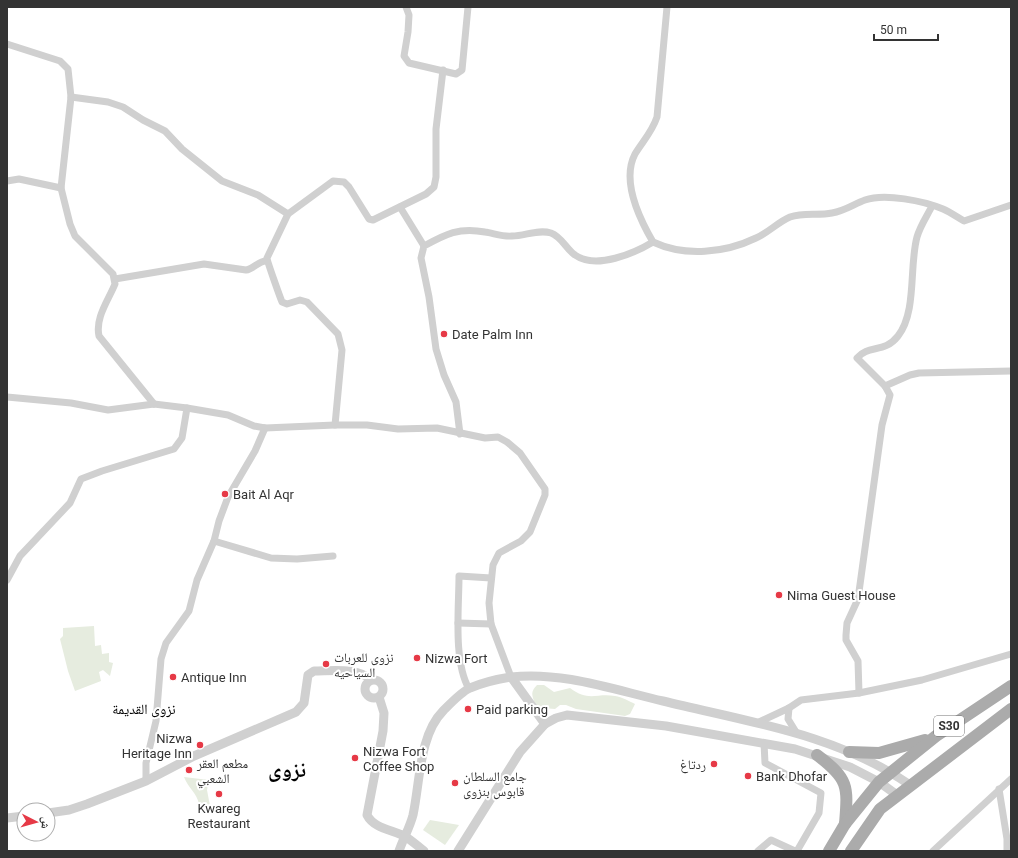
<svg xmlns="http://www.w3.org/2000/svg" width="1018" height="858" viewBox="0 0 1018 858" font-family="Roboto,'Noto Naskh Arabic',sans-serif">
<rect width="100%" height="100%" fill="#fff"/>
<g fill="#e6ecdf">
<path d="M94,626L95,646L101,645L102,654L109,653V662L113,663L110,676L103,670L99,672L101,681L75,691L68,671L60,639L63,636V628Z"/>
<path d="M537,685H544L554,692L570,688C588,702 596,693 615,696C622,697 629,701 635,704L630,714L625,716L576,709L566,705H560L555,709L543,708L535,704C532,695 530,692 537,685Z"/>
<path d="M184,777L209,780L207,790L210,806L204,807L199,804C197,793 188,788 184,777Z"/>
<path d="M430,820L459,825L445,845L423,830Z"/>
</g>
<g fill="none" stroke-linecap="round" stroke-linejoin="round">
<g stroke="#d0d0d0" stroke-width="7">
<path d="M406,7L409,15L408,32L404,56L409,63L456,74L462,70L468,7"/>
<path d="M667,7L657,117C652,132 643,141 635,154C621,181 639,218 653,242C685,257 725,253 756,238C768,233 778,222 790,217C804,212 818,216 832,213C845,211 854,204 865,200C885,193 924,201 943,209C950,212 957,217 964,221L1011,205"/>
<path d="M7,44L60,61L68,69L71,97L61,188L70,224L75,236L113,274L115,284C108,301 95,318 99,336L154,404"/>
<path d="M71,97L108,102L123,107L143,120L165,131L182,149L222,181L258,195L288,214"/>
<path d="M7,181L19,179L61,188"/>
<path d="M400,207L424,246"/>
<path d="M115,279L204,264L246,270C254,269 258,261 266,261"/>
<path d="M885,386L910,375L919,373L1011,371"/>
<path d="M7,397L71,403L108,410L154,404L187,408L228,415L254,426L265,428L335,425H367L398,429L437,428L485,438L498,437L507,442L520,453L545,489V495L530,532L521,541L499,553L493,565L489,603L491,624L511,677"/>
<path d="M335,425L342,350L338,334L307,302L300,300L287,304L282,302C280,297 267,261 267,258L288,214L333,181L344,182L349,187L369,219L373,220L426,194L434,187L436,177V129L443,70"/>
<path d="M460,434L456,402L444,375L436,349L429,297L421,258L424,246C446,234 459,227 485,232C493,233 503,237 512,236C525,236 538,229 551,233C562,237 566,249 575,255C596,270 635,253 653,242"/>
<path d="M214,541L271,558L297,559L333,556"/>
<path d="M7,580L20,556L70,503L81,479L102,471L174,449L182,438L187,408"/>
<path d="M458,623L491,624"/>
<path d="M469,689C453,661 459,608 459,576L491,578"/>
<path d="M859,693L858,661L846,640V635L847,623L858,599L882,425L890,395L885,386L857,358C869,344 884,354 898,336C917,312 909,266 917,237C920,226 927,216 932,206"/>
<path d="M789,708L788,719L796,732"/>
<path d="M757,723L789,708L801,700L859,693L922,680L1011,654"/>
<path d="M764,743L765,763L821,793L819,813L797,851"/>
<path d="M146,781V763L156,721L161,659L166,643L189,611L197,580L214,541L219,521L228,497L255,451L265,428"/>
<path d="M999,789L1007,839V851"/>
<path d="M758,851L771,840L795,851"/>
<path d="M933,851L1011,779"/>
</g>
<g stroke="#d0d0d0" stroke-width="9">
<path d="M511,677L545,724"/>
<circle cx="374" cy="689" r="9"/>
<path d="M379,697L384,713L383,731L367,815C374,829 394,830 406,837C412,841 418,846 424,851"/>
<path d="M48,813L69,810L87,804L146,781L194,756L296,712L304,703L308,675L314,671C331,671 359,667 371,680"/>
<path d="M7,818L24,816"/>
<path d="M399,851C403,839 410,827 413,815C420,783 419,735 443,711C450,704 461,692 470,688C482,683 498,679 511,677C561,671 615,690 663,701C748,722 837,734 910,785"/>
<path d="M458,851L520,752L545,724L556,718L567,715L666,726L795,749L850,767L879,782L897,795"/>
</g>
<g stroke="#ababab" stroke-width="12">
<path d="M849,752L879,753L925,740"/>
<path d="M817,755C849,779 848,786 845,824"/>
<path d="M829,851L845,824L879,782L936,736L1011,686"/>
<path d="M851,851L880,809L1011,709"/>
</g>
</g>
<g fill="#e63946" stroke="#fff" stroke-width="1.5">
<circle cx="444" cy="334" r="4"/>
<circle cx="225" cy="494" r="4"/>
<circle cx="779" cy="595" r="4"/>
<circle cx="417" cy="658" r="4"/>
<circle cx="326" cy="664" r="4"/>
<circle cx="173" cy="677" r="4"/>
<circle cx="468" cy="709" r="4"/>
<circle cx="200" cy="745" r="4"/>
<circle cx="355" cy="758" r="4"/>
<circle cx="714" cy="764" r="4"/>
<circle cx="189" cy="770" r="4"/>
<circle cx="748" cy="776" r="4"/>
<circle cx="455" cy="783" r="4"/>
<circle cx="219" cy="794" r="4"/>
</g>
<g text-anchor="middle" dominant-baseline="central" stroke-width="4" stroke-linejoin="round" paint-order="stroke">
<rect fill="#fff" stroke="#707070" stroke-width="1" x="934" y="716" width="30" height="20" rx="3"/>
<g font-size="12" font-weight="bold" fill="#333">
<text x="949" y="726">S30</text>
</g>
<g font-size="13" fill="#333" stroke="#fff" text-anchor="start">
<text x="452" y="334">Date Palm Inn</text>
<text x="233" y="494">Bait Al Aqr</text>
<text x="787" y="595">Nima Guest House</text>
<text x="334" y="657">نزوى للعربات<tspan x="334" dy="15">السياحيه</tspan></text>
<text x="425" y="658">Nizwa Fort</text>
<text x="181" y="677">Antique Inn</text>
<text x="476" y="709">Paid parking</text>
<text x="192" y="738" text-anchor="end">Nizwa<tspan x="192" dy="15">Heritage Inn</tspan></text>
<text x="363" y="751">Nizwa Fort<tspan x="363" dy="15">Coffee Shop</tspan></text>
<text x="197" y="763">مطعم العقر<tspan x="197" dy="15">الشعبي</tspan></text>
<text x="706" y="764" text-anchor="end">ردتاغ</text>
<text x="463" y="776">جامع السلطان<tspan x="463" dy="15">قابوس بنزوى</tspan></text>
<text x="756" y="776">Bank Dhofar</text>
<text x="219" y="808" text-anchor="middle">Kwareg<tspan x="219" dy="15">Restaurant</tspan></text>
</g>
<g font-size="14" fill="#000" stroke="#fff">
<text x="144" y="709">نزوى القديمة</text>
</g>
<g font-size="21" font-weight="bold" fill="#000" stroke="#fff">
<text x="287" y="770">نزوى</text>
</g>
</g>
<rect width="1018" height="858" fill="none" stroke="#333333" stroke-width="16"/>
<g transform="translate(36 822) rotate(96)"><circle r="19" fill="#ffffff" stroke="#adadad"/>
<path d="M0-3L7 15L0 10L-7 15Z" fill="#e63946"/>
<text y="-6" font-size="11" font-weight="bold" text-anchor="middle" fill="#333333">ش</text>
</g>
<path d="M874 34v6h64v-6" fill="none" stroke="#333333" stroke-width="2"/>
<text x="880" y="34" font-size="12" fill="#333333" stroke="#ffffff" stroke-width="3" paint-order="stroke">50 m</text>
</svg>
